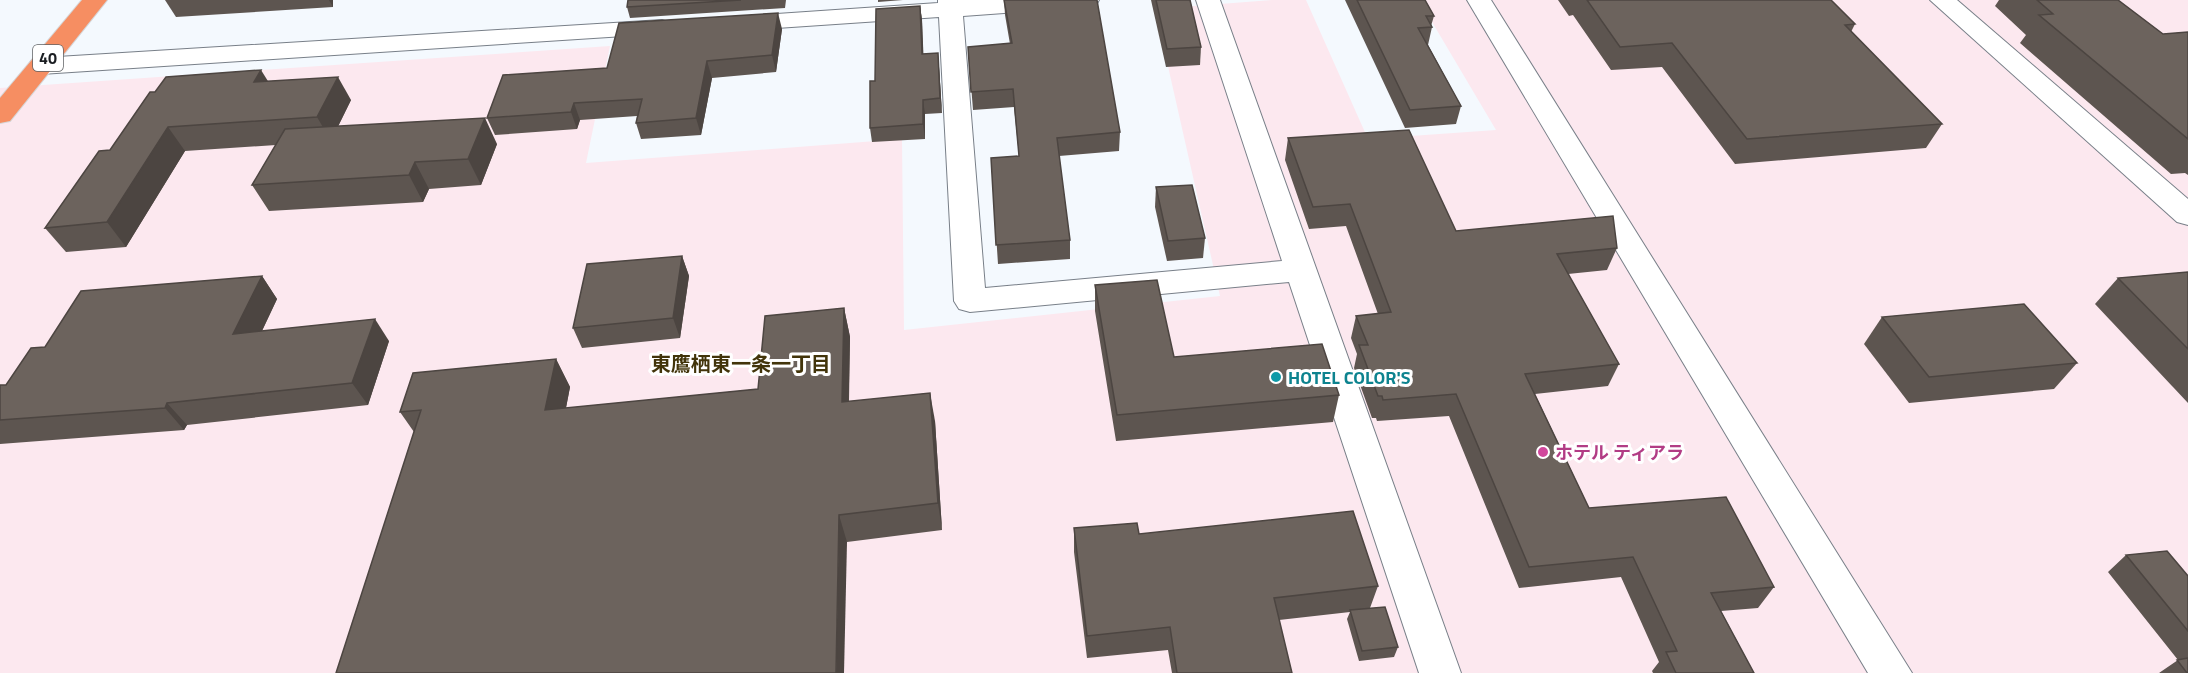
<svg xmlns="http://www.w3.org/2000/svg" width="2188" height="673" viewBox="0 0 2188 673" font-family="'Titillium Web','Noto Sans JP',sans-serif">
<rect width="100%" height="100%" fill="#f4f9fe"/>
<path fill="#fce8ef" d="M1272,0H1306L1368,139L1496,130L1419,0H2188V673H0V88L610,46L586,163L902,139L904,330L1220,296L1155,9Z"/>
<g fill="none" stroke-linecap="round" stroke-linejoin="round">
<g stroke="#787f88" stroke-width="2">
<g id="minor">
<path d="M938,0H1099L1096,5L1087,7L963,16L985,288L1282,261L1196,0H1220L1461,673H1419L1289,282L970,312L959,309L954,301L939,17L734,31L725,29L722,24L725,19L734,17L938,3Z"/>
<path d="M1467,0H1491L1912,673H1868Z"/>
<path d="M1930,0H1957L2188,199V225L2177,222Z"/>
<path d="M662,20L671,23L675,28L671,33L41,74L32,72L28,66L32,60L41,58Z"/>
</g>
</g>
<g stroke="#d6d6d7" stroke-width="2">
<path id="trunk" d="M82,0H107L10,121L0,123V98Z"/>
</g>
<use href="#minor" fill="#fff" fill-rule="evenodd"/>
<use href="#trunk" fill="#f68e62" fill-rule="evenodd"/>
</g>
<g fill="#5d5550">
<path d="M165,0H333V7L176,17Z"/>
<path d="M628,0H786L785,8L630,18L627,7Z"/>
<path d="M878,0H903L878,2Z"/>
<path d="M1004,0L1120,132L1119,151L1059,156L1070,240V259L998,264L991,158L1019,156L1014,107L973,110L968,47L1010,44L1005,15Z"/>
<path d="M1151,0H1190L1201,47L1200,65L1166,67Z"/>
<path d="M1345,0H1425L1434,16L1431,26L1432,27L1428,45L1461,106L1456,124L1405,128Z"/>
<path d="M1558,0H1831L1855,24L1851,32L1942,124L1926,148L1735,164L1662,67L1611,70L1573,15L1569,16Z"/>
<path d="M1999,0H2118L2163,34L2188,32V175L2185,173L2171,174L2020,43L2026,35L1995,6Z"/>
<path d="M920,6L922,20L923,54L939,67L942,113L925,114V139L872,142L870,128L875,81Z"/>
<path d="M782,29L776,72L712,78L701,135L641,139L636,123L637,116L580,120L577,129L495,135L487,118L607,68Z"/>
<path d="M268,81L351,100L338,126L497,144L481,185L429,189L423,202L269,211L252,185L276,145L185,151L126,247L66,252L45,228L110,150Z"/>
<path d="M1288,138L1456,231L1617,248L1607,270L1568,274L1619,364L1608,386L1535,394L1589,508L1774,587L1758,608L1721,611L1754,673H1653L1652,671L1659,662L1621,577L1519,588L1449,416L1377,421L1376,418H1372L1354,368L1357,354L1351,338L1356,316L1378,314L1346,226L1309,229L1285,160Z"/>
<path d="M1156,187L1205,238L1203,258L1167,261L1155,207Z"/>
<path d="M682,256L689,276L680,338L582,348L573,328Z"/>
<path d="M2188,272V403L2095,304L2118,278Z"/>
<path d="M262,276L277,299L262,331L389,341L368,405L187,425L184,430L0,444V385H6L45,347Z"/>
<path d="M1095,285L1174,357L1339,395L1333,422L1116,441L1095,311Z"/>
<path d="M844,308L850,337L849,402L935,421L942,530L847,542L414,432L400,412L556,359L570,387L566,408L758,389Z"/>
<path d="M1882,317L2077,363L2054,389L1909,403L1864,344Z"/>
<path d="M1074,528L1139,534L1378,586L1370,608L1398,647L1394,657L1359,661L1347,619L1350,612L1279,620L1292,673H1172L1168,650L1087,658L1074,552Z"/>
<path d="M2126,555L2188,576V673H2159L2178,660L2108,572Z"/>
</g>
<g fill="#4c4541">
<path d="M329,0H333V7Z"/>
<path d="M920,6L922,20L924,68L922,54Z"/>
<path d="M778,13L782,29L776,72L772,55Z"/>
<path d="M938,53L939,67L942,113L940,98Z"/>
<path d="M707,61L712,78L701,135L696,118Z"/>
<path d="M261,70L276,94L254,82Z"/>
<path d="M338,77L351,100L331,141L317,117Z"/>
<path d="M923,100L925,114V139L923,124Z"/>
<path d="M574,103L580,120L577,129L571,112Z"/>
<path d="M485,118L497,144L481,185L468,159Z"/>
<path d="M168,127L185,151L126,247L107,222Z"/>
<path d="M415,162L429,189L423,202L409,175Z"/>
<path d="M682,256L689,276L680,338L673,318Z"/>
<path d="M262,276L277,299L250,356L233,334Z"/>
<path d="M844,308L850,337L848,430L842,402Z"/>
<path d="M375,319L389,341L368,405L352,383Z"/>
<path d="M556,359L570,387L560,438L545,410Z"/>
<path d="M930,393L935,421L942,530L938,503Z"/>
<path d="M167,403L187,425L184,430L165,408Z"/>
<path d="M839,515L847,542L844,673H836Z"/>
</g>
<g fill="#6c635d" stroke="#4c4541" stroke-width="1.5">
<path d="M628,0H741L627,7Z"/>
<path d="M1004,0H1097L1120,132L1057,138L1070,240L996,245L991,158L1019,156L1013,89L971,92L968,47L1012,43Z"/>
<path d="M1156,0H1190L1201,47L1167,49Z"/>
<path d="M1357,0H1425L1434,16H1426L1432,27L1418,28L1461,106L1410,110Z"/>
<path d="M1587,0H1831L1855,24L1845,25L1942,124L1747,139L1672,43L1620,47Z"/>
<path d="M2037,0H2118L2163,34L2188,32V139L2039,15L2053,14Z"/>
<path d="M920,6L922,54L938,53L940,98L923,100V124L870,128V81H875L876,9Z"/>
<path d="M778,13L772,55L707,61L696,118L636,123L642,99L574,103L571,112L487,118L503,75L607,68L619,23Z"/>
<path d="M261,70L254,82L338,77L317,117L168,127L107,222L45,228L99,151L110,150L150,92H155L166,77Z"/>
<path d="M485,118L468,159L415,162L409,175L252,185L285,129Z"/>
<path d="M1409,130L1456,231L1613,216L1617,248L1557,254L1619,364L1525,374L1589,508L1726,497L1774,587L1711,593L1754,673H1676L1666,652L1677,651L1633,557L1529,567L1456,394L1383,400L1382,396H1378L1359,345H1368L1356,316L1391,312L1350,204L1313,207L1288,138Z"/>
<path d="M1192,185L1205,238L1168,241L1156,187Z"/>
<path d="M682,256L673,318L573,328L587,264Z"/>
<path d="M2188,272V349L2118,278Z"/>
<path d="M262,276L233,334L375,319L352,383L167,403L165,408L0,420V385H6L31,348L45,347L81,291Z"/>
<path d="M1157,280L1174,357L1322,344L1339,395L1117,415L1095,285Z"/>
<path d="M2024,304L2077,363L1929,377L1882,317Z"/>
<path d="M844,308L842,402L930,393L938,503L839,515L836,673H336L421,410L400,412L413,373L556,359L545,410L758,389L765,316Z"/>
<path d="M1353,511L1378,586L1274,598L1292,673H1177L1170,627L1087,636L1074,528L1137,523L1139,534Z"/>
<path d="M2167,551L2188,576V631L2126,555Z"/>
<path d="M1385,607L1398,647L1362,651L1350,610Z"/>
<path d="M2188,658V673H2187L2177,660Z"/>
</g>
<circle fill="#0f9aa8" stroke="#fff" stroke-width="2" cx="1276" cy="377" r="6"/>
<circle fill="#d1479c" stroke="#fff" stroke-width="2" cx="1543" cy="452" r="6"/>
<g text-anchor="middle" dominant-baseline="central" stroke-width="6" stroke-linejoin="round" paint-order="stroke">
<rect fill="#fff" stroke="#5f6264" stroke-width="1.5" x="33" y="45" width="30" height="26" rx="4.5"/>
<g font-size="16" font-weight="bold" fill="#1b1e22">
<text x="48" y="58">40</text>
</g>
<g font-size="18" font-weight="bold" fill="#0d838f" stroke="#fff" text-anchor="start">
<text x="1288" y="377">HOTEL COLOR'S</text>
</g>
<g font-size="18" font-weight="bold" fill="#b23c85" stroke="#fff" text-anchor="start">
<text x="1555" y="452">ホテル ティアラ</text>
</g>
<g font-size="20" font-weight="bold" fill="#42340a" stroke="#fff">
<text x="741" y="363">東鷹栖東一条一丁目</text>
</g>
</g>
</svg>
